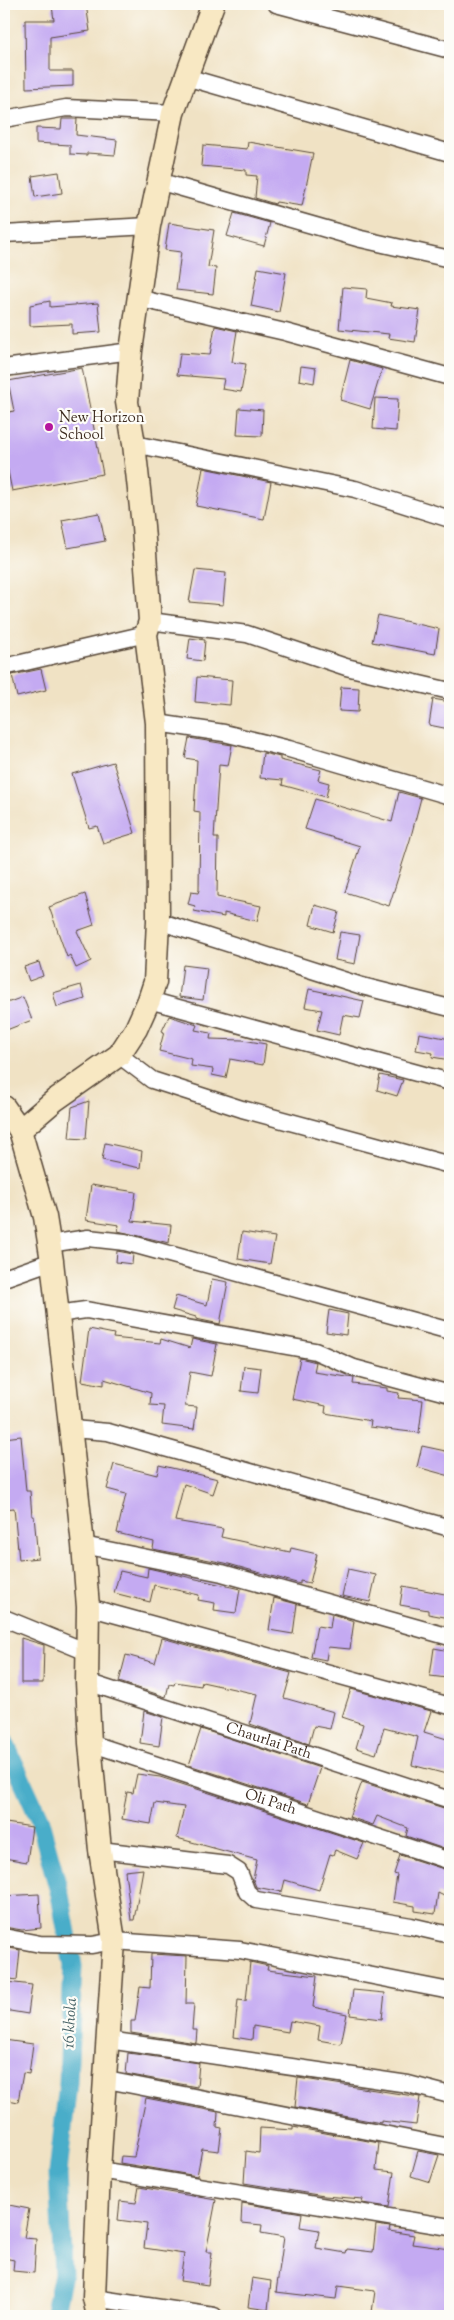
<svg xmlns="http://www.w3.org/2000/svg" width="454" height="2320" viewBox="0 0 454 2320" font-family="'Sorts Mill Goudy',serif">
<rect width="100%" height="100%" fill="#fdfcf7"/>
<filter id="ink" filterUnits="userSpaceOnUse"><feTurbulence type="fractalNoise" baseFrequency=".02" numOctaves="2"/><feDisplacementMap in="SourceGraphic" scale="10" xChannelSelector="R" yChannelSelector="G"/><feConvolveMatrix kernelMatrix="1 2 1 2 8 2 1 2 1" color-interpolation-filters="sRGB"/></filter>
<filter id="wash" filterUnits="userSpaceOnUse"><feTurbulence type="fractalNoise" baseFrequency=".0096" numOctaves="4" result="noise"/><feDisplacementMap in="SourceGraphic" scale="20" xChannelSelector="R" yChannelSelector="G"/><feGaussianBlur stdDeviation="1.12" result="paint"/><feColorMatrix in="noise" values="0 0 0 0 0 0 0 0 0 0 0 0 0 0 0 0 0 1.4 0 .05"/><feComposite in="paint" operator="in"/></filter>
<g filter="url(#wash)">
<rect width="100%" height="100%" fill="#f0e2c4"/>
<path fill="#d4d8f9" d="M4,453L12,491L4,494Z"/>
<g fill="none" stroke-linecap="round" stroke-linejoin="round">
<path stroke="#4aadc9" stroke-width="19" d="M4,1741L39,1818L60,1895L73,1966L68,2083L58,2173L63,2274L54,2316"/>
</g>
<g id="blocks">
<g fill="#c4aaf2">
<path d="M71,4H86L90,31L50,37V71H73V86L26,88L25,20H54L52,6Z"/>
<path d="M62,119H77L76,135L117,140L115,155L87,153V155L70,154V145L36,143V128L61,129Z"/>
<path d="M248,142L313,153L302,206L276,202L275,204L255,198L257,176L246,175V170L201,166L203,145L247,149Z"/>
<path d="M59,172L62,193L35,197L32,176Z"/>
<path d="M234,213L270,223L264,246L227,236Z"/>
<path d="M169,223L214,230L208,267L216,268L213,294L176,290L181,252L165,250Z"/>
<path d="M258,268L286,273L279,312L251,306Z"/>
<path d="M343,287L367,289L366,298L392,303L391,306L420,310L415,342L388,338L389,334L339,329Z"/>
<path d="M50,301V307L98,303L101,332L72,334V324L30,326V305Z"/>
<path d="M215,326L237,331L232,362L246,364L241,392L222,389L224,379L177,375L180,353L210,355Z"/>
<path d="M350,360L382,369L370,409L340,400Z"/>
<path d="M301,366L316,368L314,383L299,380Z"/>
<path d="M82,368L103,474L12,491L4,451V413L14,411L8,381Z"/>
<path d="M375,398L398,399L396,431L373,429Z"/>
<path d="M239,408L263,410L262,436L237,435Z"/>
<path d="M203,468L271,482L264,519L196,506Z"/>
<path d="M99,513L105,541L68,548L62,520Z"/>
<path d="M195,570L226,573L223,605L189,602Z"/>
<path d="M378,615L439,629L435,654L372,642Z"/>
<path d="M190,638L205,640L203,661L187,659Z"/>
<path d="M41,669L46,690L17,697L12,675Z"/>
<path d="M197,677L232,680L230,705L195,702Z"/>
<path d="M341,687L359,688L358,712L339,711Z"/>
<path d="M433,699L450,702L449,729L429,725Z"/>
<path d="M189,738L232,745L228,766L219,765L214,838H218L217,897L261,906L257,921L224,913V917L194,911L195,906L188,904L191,892L198,893L199,890L200,812L194,811L197,760L185,758Z"/>
<path d="M263,753L280,757V760L321,770L318,780L329,783L326,797L282,785L283,780L260,778Z"/>
<path d="M113,762L135,833L103,843L97,826L89,828L72,774Z"/>
<path d="M399,792L421,798L410,840L389,906L345,892L360,846L305,829L315,799L392,822Z"/>
<path d="M85,894L94,925L77,931L91,961L76,968L70,955L67,957L49,907Z"/>
<path d="M315,905L339,912L333,932L310,925Z"/>
<path d="M340,932L360,935L355,964L335,960Z"/>
<path d="M39,962L43,976L29,981L24,967Z"/>
<path d="M183,965L207,968L203,1000L179,997Z"/>
<path d="M81,985L85,999L57,1007L53,993Z"/>
<path d="M309,989L364,1001L360,1018L343,1015L339,1035L317,1030L322,1010L305,1007Z"/>
<path d="M23,997L32,1020L4,1031V1004Z"/>
<path d="M169,1016L197,1025L195,1030L211,1033L210,1039L243,1040L266,1044L263,1065L230,1059L226,1078L212,1075L213,1069L191,1066L192,1059L159,1051L164,1032L162,1031Z"/>
<path d="M419,1033L450,1039V1060L432,1057L433,1053L416,1050Z"/>
<path d="M380,1075L403,1080L397,1096L377,1090Z"/>
<path d="M89,1101L86,1139L69,1138L72,1107Z"/>
<path d="M105,1143L142,1151L140,1168L102,1160Z"/>
<path d="M91,1185L136,1192L132,1221L171,1225L169,1243L118,1231L119,1225L86,1220Z"/>
<path d="M242,1232L275,1237L270,1264L238,1259Z"/>
<path d="M117,1251L133,1254L132,1264L116,1262Z"/>
<path d="M212,1279L228,1282L220,1324L196,1319V1317L172,1310L176,1296L207,1305Z"/>
<path d="M329,1310L348,1314L346,1335L326,1332Z"/>
<path d="M89,1329L114,1334L113,1338L160,1343L161,1339L190,1348L192,1339L217,1344L211,1376L190,1372L185,1406L197,1407L194,1429L162,1425L164,1406L150,1405L151,1393L104,1379V1385L82,1381Z"/>
<path d="M300,1358L316,1362L314,1372L354,1378L353,1384L387,1388V1391L399,1393L398,1398L423,1400L419,1433L370,1427L371,1421L325,1413L326,1406L292,1399Z"/>
<path d="M244,1366L261,1368L258,1393L241,1391Z"/>
<path d="M21,1436L26,1491H30L32,1516H34L38,1558L19,1560L14,1508L4,1509V1438Z"/>
<path d="M422,1446L450,1452V1476L417,1467Z"/>
<path d="M114,1464L157,1475L159,1465L218,1479L213,1494L184,1484L175,1521L223,1529L221,1537L290,1552L291,1548L317,1554L310,1583L300,1581V1584L225,1563L153,1549L154,1542L117,1533L126,1494L107,1489Z"/>
<path d="M148,1568L240,1589L236,1613L214,1610L215,1603L198,1600L199,1595L154,1585L150,1602L114,1593L120,1571L147,1577Z"/>
<path d="M348,1569L376,1575L370,1602L342,1596Z"/>
<path d="M403,1586L450,1595V1618L428,1614V1610L400,1605Z"/>
<path d="M274,1598L297,1604L293,1634L269,1630Z"/>
<path d="M332,1614L354,1621L350,1649L328,1647L326,1660L311,1657L317,1626L330,1628Z"/>
<path d="M21,1638L44,1645L43,1683H21Z"/>
<path d="M162,1638L291,1673L284,1698L334,1712L330,1729L314,1726L309,1744L250,1724L257,1694L202,1682L201,1686L175,1682L174,1685L169,1684L166,1697L119,1682L126,1655L155,1663Z"/>
<path d="M434,1648L450,1651L447,1678L430,1676Z"/>
<path d="M351,1689L431,1711L424,1732L450,1740V1775L412,1765L418,1737L384,1728L376,1754L356,1748L363,1724L342,1717Z"/>
<path d="M144,1711L163,1717L159,1746L140,1743Z"/>
<path d="M201,1729L320,1768L308,1804L189,1765Z"/>
<path d="M137,1774L160,1777L364,1843L357,1859L335,1850L333,1855L330,1854L319,1890L285,1880L282,1892L256,1887L253,1879L257,1860L177,1838L184,1807L155,1803L151,1824L122,1819L127,1792L133,1793Z"/>
<path d="M362,1782L450,1810V1851L406,1836L408,1828L377,1816L373,1825L349,1817Z"/>
<path d="M6,1823L32,1827L27,1862L4,1858Z"/>
<path d="M400,1855L450,1871V1899L438,1893L435,1914L415,1911V1906L393,1902L397,1875L394,1874Z"/>
<path d="M143,1869L134,1920H131L125,1871Z"/>
<path d="M39,1894L41,1928L22,1930L4,1927V1896Z"/>
<path d="M4,1947L20,1950L17,1980L4,1978Z"/>
<path d="M151,1954L187,1956L186,2004H194L192,2030H197L196,2043L131,2033V2021H135L140,1987L150,1988Z"/>
<path d="M250,1962L268,1966L267,1970L317,1976L313,2007L347,2014L341,2044L318,2040L320,2026L290,2021L288,2032L253,2026L252,2040L234,2037L238,2000L246,2001Z"/>
<path d="M7,1982L32,1985L28,2014L4,2010Z"/>
<path d="M353,1990L385,1993L382,2019L350,2015Z"/>
<path d="M4,2040L33,2044L29,2074L23,2073L18,2102L4,2099Z"/>
<path d="M128,2053L199,2063L197,2087L126,2074Z"/>
<path d="M298,2078L420,2097L416,2125L381,2121V2123L295,2107Z"/>
<path d="M146,2098L218,2112L217,2127L222,2128L219,2151L202,2149L197,2176L120,2163L121,2156L134,2157Z"/>
<path d="M293,2127L379,2143L376,2170L394,2172L389,2207L362,2203L363,2199L324,2196L244,2183L246,2151L259,2153L260,2128L293,2130Z"/>
<path d="M418,2151L439,2155L430,2182L411,2176Z"/>
<path d="M139,2187L216,2200L206,2252H212L208,2285L180,2281L184,2254L144,2248L147,2224L118,2220L120,2201L136,2203Z"/>
<path d="M242,2203L302,2213L300,2227L319,2230L316,2248L346,2253L347,2249L373,2252L376,2225L390,2227L389,2231L414,2235L412,2244L450,2249V2316H406L372,2312L375,2291L338,2286L336,2299L276,2292L284,2237L261,2233L262,2225L241,2223Z"/>
<path d="M4,2204L29,2209L24,2238L36,2239L34,2273L13,2271L14,2260L4,2258Z"/>
<path d="M252,2278L271,2281L268,2310L248,2307Z"/>
</g>
</g>
</g>
<g filter="url(#ink)">
<use href="#blocks" fill-opacity="0" stroke="#564637" stroke-width="1"/>
<g fill="none" stroke-linecap="round" stroke-linejoin="round">
<g stroke="#564637" stroke-width="19">
<g id="street">
<path d="M276,4L450,50"/>
<path d="M186,77L450,153"/>
<path d="M4,119L66,108L173,113"/>
<path d="M158,181L361,239L450,259"/>
<path d="M4,234L149,226"/>
<path d="M137,298L285,332L450,377"/>
<path d="M4,368L131,351"/>
<path d="M134,444L355,489L450,519"/>
<path d="M150,621L247,634L346,667L450,691"/>
<path d="M4,667L146,634"/>
<path d="M157,723L224,733L289,749L450,796"/>
<path d="M158,921L362,986L450,1008"/>
<path d="M149,1000L450,1082"/>
<path d="M119,1055L152,1080L242,1109L450,1165"/>
<path d="M49,1244L88,1238L125,1242L450,1331"/>
<path d="M4,1278L52,1261"/>
<path d="M57,1314L86,1310L315,1351L354,1368L450,1394"/>
<path d="M72,1429L108,1432L450,1528"/>
<path d="M83,1545L222,1573L450,1637"/>
<path d="M88,1607L450,1706"/>
<path d="M4,1618L87,1652"/>
<path id="s1" d="M87,1682L450,1800"/>
<path id="s2" d="M90,1743L450,1861"/>
<path d="M100,1850L228,1865L239,1872L247,1892L256,1900L411,1926L450,1935"/>
<path d="M4,1937L40,1944L92,1945L114,1941L240,1950L450,1991"/>
<path d="M108,2040L408,2084L450,2095"/>
<path d="M107,2080L450,2147"/>
<path d="M99,2170L450,2227"/>
<path d="M94,2298L214,2316"/>
</g>
</g>
<g stroke="#564637" stroke-width="25">
<g id="secondary">
<path d="M4,1107L20,1130L45,1217L52,1261L83,1545L88,1607L87,1682L90,1743L100,1850L114,1941L99,2170L94,2298L98,2316"/>
<path d="M20,1130L55,1100L119,1055L136,1029L149,1000L155,982L158,921L157,723L146,634L150,621L143,526L134,444L127,402L131,351L149,226L173,113L213,4"/>
</g>
</g>
<use href="#street" stroke="#fff" stroke-width="16"/>
<use href="#secondary" stroke="#f8e8c3" stroke-width="22"/>
</g>
</g>
<circle fill="#b5179e" stroke="#fdfcf7" stroke-width="2" cx="49" cy="427" r="5"/>
<g text-anchor="middle" dominant-baseline="central" stroke-width="4.5" stroke-linejoin="round" paint-order="stroke">
<g font-size="15" fill="#3b2a1e" stroke="#fdfcf7" text-anchor="start">
<text x="59" y="418">New Horizon<tspan x="59" dy="17">School</tspan></text>
</g>
<g font-size="15" fill="#3b2a1e" stroke="#fdfcf7">
<text stroke="none"><textPath href="#s1" startOffset="191">Chaurlai Path</textPath></text>
<text stroke="none"><textPath href="#s2" startOffset="190">Oli Path</textPath></text>
</g>
<g font-size="16" font-style="italic" fill="#415e62" stroke="#fdfcf7">
<text transform="translate(71 2023) rotate(-87)">16 khola</text>
</g>
</g>
<rect width="454" height="2320" fill="none" stroke="#fdfcf7" stroke-width="20"/>
</svg>
